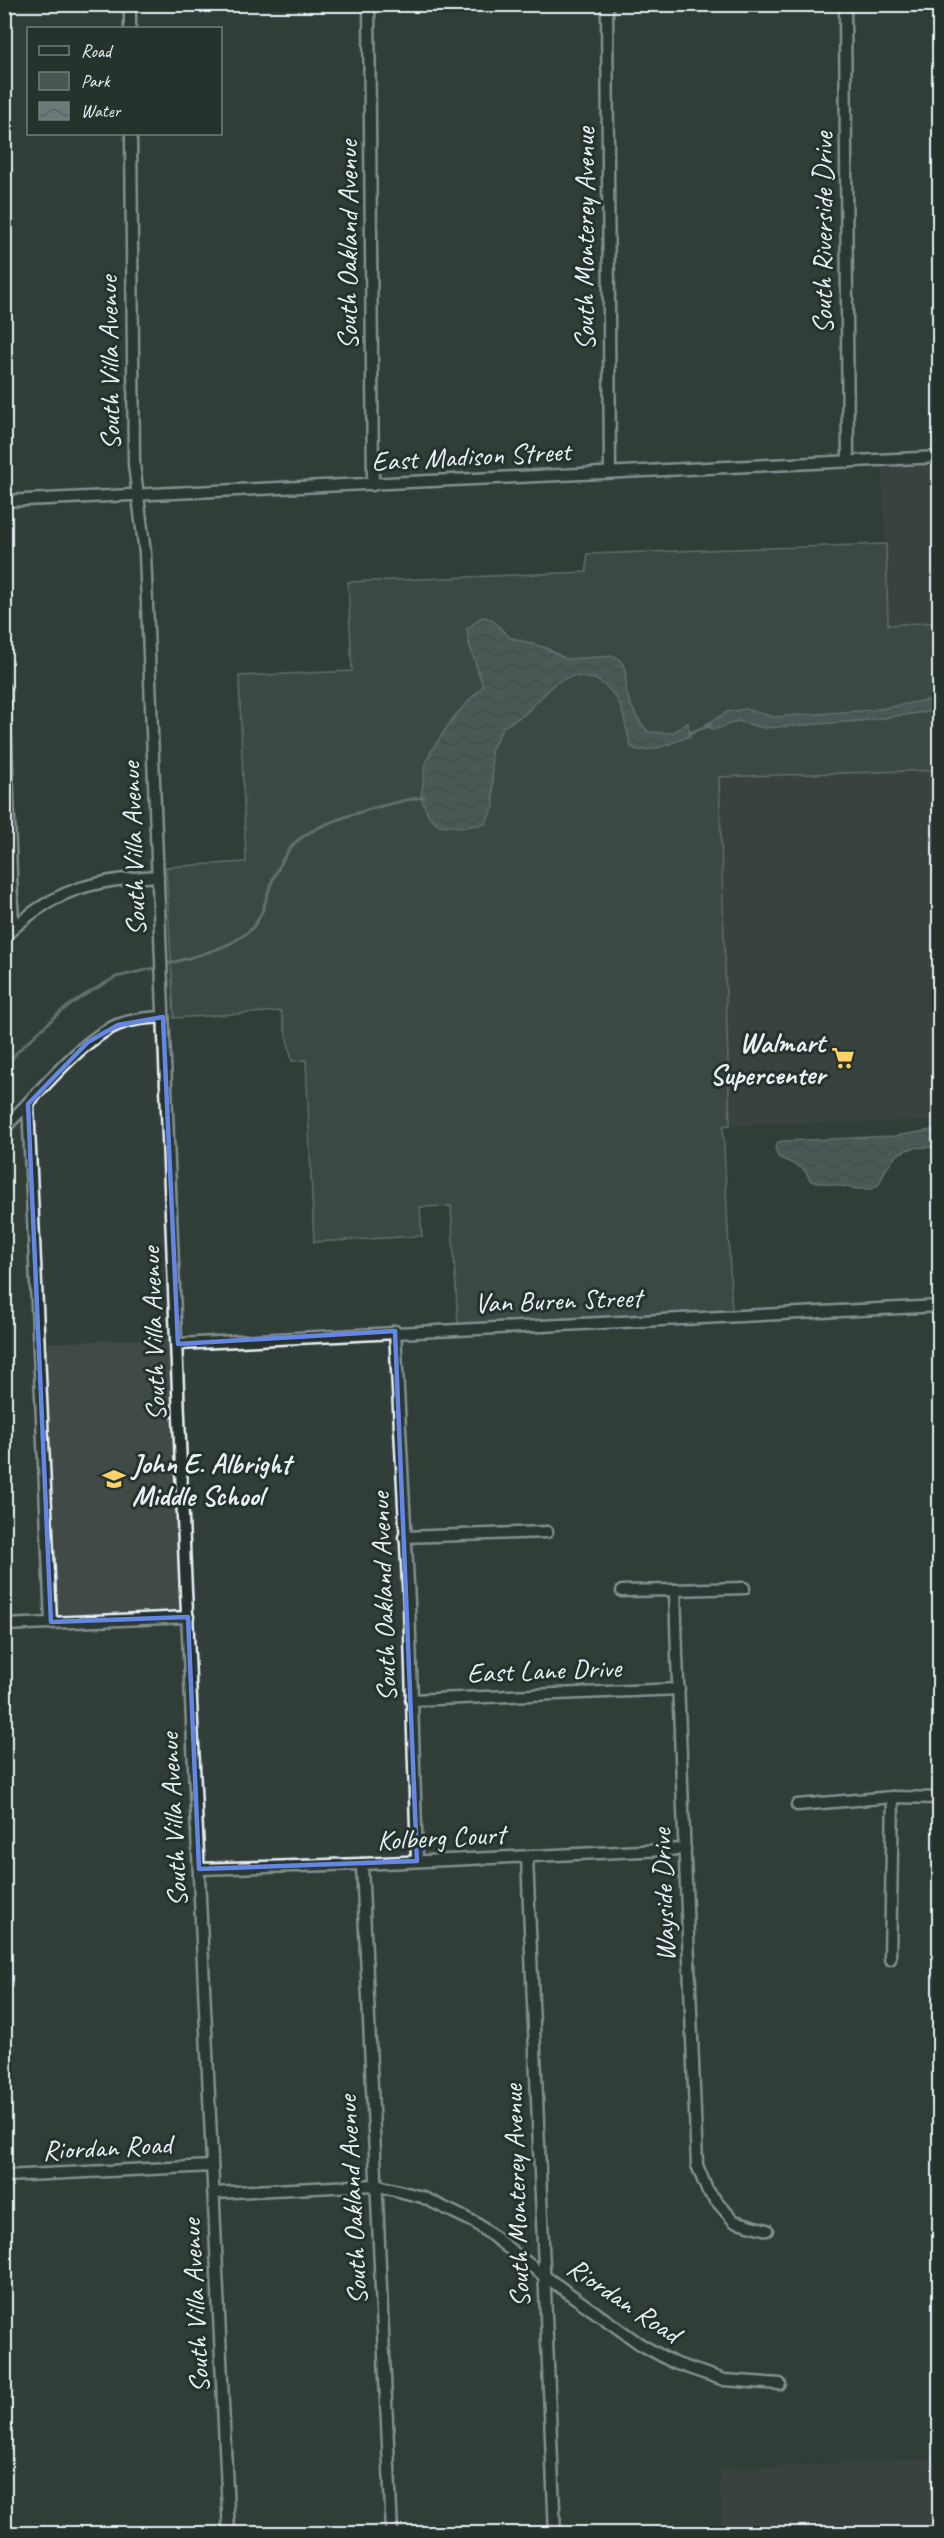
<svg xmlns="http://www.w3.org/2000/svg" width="944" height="2538" viewBox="0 0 944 2538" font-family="Caveat,sans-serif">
<defs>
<pattern id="water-waves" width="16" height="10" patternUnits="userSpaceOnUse" patternTransform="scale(1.5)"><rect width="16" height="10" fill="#6d7978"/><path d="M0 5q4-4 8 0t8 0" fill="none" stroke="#5b6363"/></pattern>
</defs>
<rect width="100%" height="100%" fill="#323e39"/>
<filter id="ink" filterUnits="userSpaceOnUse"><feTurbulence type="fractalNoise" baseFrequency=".0167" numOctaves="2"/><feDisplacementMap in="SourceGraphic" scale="12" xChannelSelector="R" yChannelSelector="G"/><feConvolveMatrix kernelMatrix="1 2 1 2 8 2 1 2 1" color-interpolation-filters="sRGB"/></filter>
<g filter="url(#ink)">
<g fill="#3f4b46">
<path d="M939,462V622L888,625L882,464Z"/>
<path d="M939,770V1120L730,1125L719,777Z"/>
<path d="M174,1338L184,1615L55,1619L42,1343Z"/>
<path d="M939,2458V2533H722L720,2470Z"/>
</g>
<path fill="#495651" stroke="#98a4a4" stroke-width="1.5" d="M886,544L888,625L939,622V770L719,777L730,1125L723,1126L732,1313L458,1325L451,1206L420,1207L422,1236L314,1242L306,1060L292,1061L281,1011L174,1018L166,867L246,862L239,676L352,671L348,582L587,572V554Z"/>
<g fill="url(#water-waves)" stroke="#9ea9ab" stroke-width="1.5">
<path d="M482,617L491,619L509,637L546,648L566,659L615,656C630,666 624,679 627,694C631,707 639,722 648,732L672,733L688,723L690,736C675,741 644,757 631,747L622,710L617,699L607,687L595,679L574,676L563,679L555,683L525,714L503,727L491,751L494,806L485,824L464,827L439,825L429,816L421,798L425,766L431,751L454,717L483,686L469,644L467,629Z"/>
<path d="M939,698V707L932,711L861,721L763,728L738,721L714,730L705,725L727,712L745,709L774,717L873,710Z"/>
<path d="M939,1129V1148C904,1144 892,1152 879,1184L872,1189H858L811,1181L804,1169L778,1157L775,1148L778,1142L784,1141L895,1136Z"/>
</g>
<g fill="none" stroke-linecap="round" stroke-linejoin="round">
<g stroke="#9ea9ab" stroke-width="3">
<path d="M689,733L711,725"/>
<path d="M165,965C192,956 228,950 249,931C265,917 265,895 274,877C279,867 284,855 292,846C313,821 392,802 424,797"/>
<path d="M4,1069L18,1051L59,1013L83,996L116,977L159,967"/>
</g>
<g stroke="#e8f1f8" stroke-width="15">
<g id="minor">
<path d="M130,4V28"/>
<path d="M369,4L373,485"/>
<path d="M607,4L610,472"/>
<path d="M845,4L848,462"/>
<path d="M131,134L134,464L145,553L185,1569L229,2534"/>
<path d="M4,501L940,457"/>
<path d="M4,688L13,928"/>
<path d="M4,937C53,889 92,880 158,876"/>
<path d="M28,1104L51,1622"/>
<path d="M4,1128C36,1097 79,1041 117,1025C132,1019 147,1018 163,1017"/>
<path d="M395,1331L409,1603L417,1861"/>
<path d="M178,1344L940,1306"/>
<path d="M404,1537L547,1532"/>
<path d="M744,1588L675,1590L677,1655L697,2165L707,2190L734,2221L767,2230"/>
<path d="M622,1591L675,1590"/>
<path d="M4,1625L188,1617"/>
<path d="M411,1700L679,1689"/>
<path d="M797,1805L893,1797L940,1798"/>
<path d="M527,1857L555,2534"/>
<path d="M362,1864L392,2534"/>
<path d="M199,1869L362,1864L685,1849"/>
<path d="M890,1959L893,1797"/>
<path d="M4,2176L212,2166"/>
<path d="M214,2193L375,2185L422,2197L476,2223L543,2275L640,2344L674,2363L724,2380L780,2384"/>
</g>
</g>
<use href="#minor" stroke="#26332d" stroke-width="10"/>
</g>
</g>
<path d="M0 0H944V2538H0ZM163,1017L178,1344L395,1331L417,1861L199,1869L188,1617L51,1622L28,1104L88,1042L118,1025Z" fill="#323e39" fill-opacity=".55" fill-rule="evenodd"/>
<path fill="none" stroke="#6487e3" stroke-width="4.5" stroke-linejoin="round" d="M163,1017L178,1344L395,1331L417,1861L199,1869L188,1617L51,1622L28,1104L88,1042L118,1025Z"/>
<defs>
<g id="supermarket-bare" transform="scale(1.8)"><path d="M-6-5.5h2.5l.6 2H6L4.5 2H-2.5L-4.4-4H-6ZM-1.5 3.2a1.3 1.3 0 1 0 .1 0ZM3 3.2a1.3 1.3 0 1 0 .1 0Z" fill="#ffd166" stroke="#26332d" stroke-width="2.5" paint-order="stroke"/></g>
<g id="school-bare" transform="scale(1.8)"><path d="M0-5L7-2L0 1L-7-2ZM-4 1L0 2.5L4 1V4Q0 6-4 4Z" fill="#ffd166" stroke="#26332d" stroke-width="2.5" paint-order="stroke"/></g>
</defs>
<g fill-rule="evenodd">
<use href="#supermarket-bare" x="843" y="1058"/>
<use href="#school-bare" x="114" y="1479"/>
</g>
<g text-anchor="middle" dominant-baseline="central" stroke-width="6" stroke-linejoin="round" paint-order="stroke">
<g font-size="28" fill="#e8f1f8" stroke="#26332d">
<text transform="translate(822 233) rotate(-90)">South Riverside Drive</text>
<text transform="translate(584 239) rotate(-90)">South Monterey Avenue</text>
<text transform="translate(347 245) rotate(-90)">South Oakland Avenue</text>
<text transform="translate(109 363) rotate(-91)">South Villa Avenue</text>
<text transform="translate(471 456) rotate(-3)">East Madison Street</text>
<text transform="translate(133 849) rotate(-92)">South Villa Avenue</text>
<text transform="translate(558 1300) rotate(-2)">Van Buren Street</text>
<text transform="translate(153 1334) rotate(-92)">South Villa Avenue</text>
<text transform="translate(383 1597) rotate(-92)">South Oakland Avenue</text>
<text transform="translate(544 1670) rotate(-2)">East Lane Drive</text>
<text transform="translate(173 1820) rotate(-93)">South Villa Avenue</text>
<text transform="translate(441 1837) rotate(-3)">Kolberg Court</text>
<text transform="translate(663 1895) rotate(-92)">Wayside Drive</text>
<text transform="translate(107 2147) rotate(-3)">Riordan Road</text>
<text transform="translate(516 2196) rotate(-92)">South Monterey Avenue</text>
<text transform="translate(352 2200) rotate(-93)">South Oakland Avenue</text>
<text transform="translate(624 2300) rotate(34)">Riordan Road</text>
<text transform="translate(195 2306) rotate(-93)">South Villa Avenue</text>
</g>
<g font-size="28" font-weight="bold" fill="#e8f1f8" stroke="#26332d" text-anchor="end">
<text x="825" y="1042">Walmart<tspan x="825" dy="32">Supercenter</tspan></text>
<text x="132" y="1463" text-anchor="start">John E. Albright<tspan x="132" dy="32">Middle School</tspan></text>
</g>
</g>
<rect width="944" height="2538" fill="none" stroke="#26332d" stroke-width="24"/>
<rect x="12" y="12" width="920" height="2514" fill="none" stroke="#e8f1f8" stroke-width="2" filter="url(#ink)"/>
<rect x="27" y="27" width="195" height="108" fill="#26332d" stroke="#747f7e" stroke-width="1.5"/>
<rect x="39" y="46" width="30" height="9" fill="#26332d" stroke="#747f7e" stroke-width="1.5"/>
<text x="81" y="57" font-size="18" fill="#e8f1f8">Road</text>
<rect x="39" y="72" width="30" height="18" fill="#495651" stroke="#747f7e" stroke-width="1.5"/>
<text x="81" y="87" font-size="18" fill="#e8f1f8">Park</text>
<rect x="39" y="102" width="30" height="18" fill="url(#water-waves)" stroke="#747f7e" stroke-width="1.5"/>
<text x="81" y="117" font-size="18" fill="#e8f1f8">Water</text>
</svg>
